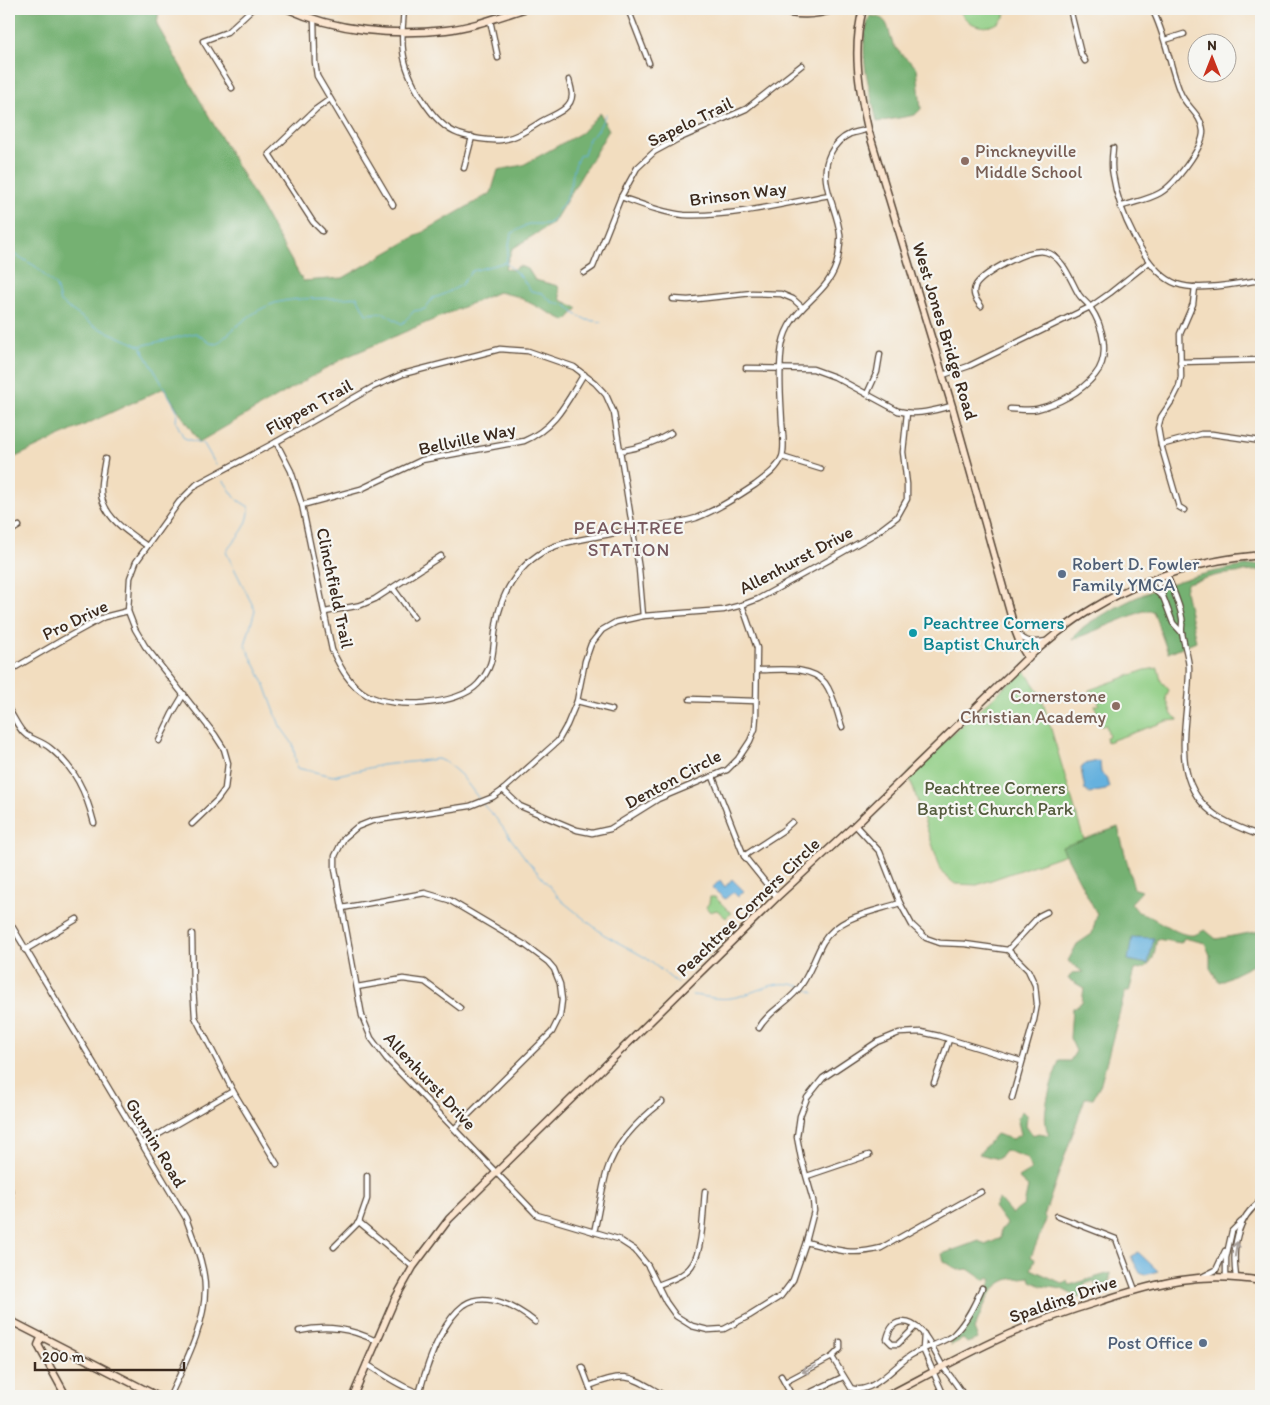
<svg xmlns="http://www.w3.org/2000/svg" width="1270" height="1405" viewBox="0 0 1270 1405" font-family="Itim,sans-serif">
<rect width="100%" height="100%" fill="#f6f6f2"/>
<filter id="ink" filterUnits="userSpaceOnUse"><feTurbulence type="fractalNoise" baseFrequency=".02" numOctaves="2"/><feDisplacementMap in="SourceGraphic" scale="10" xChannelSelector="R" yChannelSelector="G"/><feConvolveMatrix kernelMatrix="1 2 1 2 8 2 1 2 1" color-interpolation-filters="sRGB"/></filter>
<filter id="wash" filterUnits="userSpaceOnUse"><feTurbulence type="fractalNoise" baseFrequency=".0096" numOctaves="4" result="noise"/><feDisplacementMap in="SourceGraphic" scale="20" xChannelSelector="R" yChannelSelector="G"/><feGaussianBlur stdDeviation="1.12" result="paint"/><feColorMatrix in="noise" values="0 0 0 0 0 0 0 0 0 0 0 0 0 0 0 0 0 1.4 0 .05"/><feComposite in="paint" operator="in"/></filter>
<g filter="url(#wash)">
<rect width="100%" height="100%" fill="#f2ddbf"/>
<g fill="#90ce84" stroke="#667c51">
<path d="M959,9H1008C1000,34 968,31 959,9Z"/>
<path d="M1158,668L1161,681L1169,690L1166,698L1172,715L1178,719V720L1167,721L1107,742L1106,737L1109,736L1106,725L1101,726L1095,706L1099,704L1095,694L1091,695L1089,690L1145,670Z"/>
<path d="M1024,670L1041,695L1086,847L977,885L955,884L942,873L908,773Z"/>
<path d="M710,897H715L731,913L726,918L717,910L710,912L706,907L709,903Z"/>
</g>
<g fill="#74b172" stroke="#586e48">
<path d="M9,9H159L157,25L303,281L343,278L491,193L498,170L523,165L581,133L600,113L609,130L553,223L512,249L505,268L512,270L519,266L528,269L535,280L558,286L561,300L578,308L566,321L516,296L498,292L344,358L199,442L164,388L9,460Z"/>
<path d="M870,16C894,17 885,34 896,48C901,55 910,61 917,68L921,109L915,115L877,122C870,87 856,51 870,16Z"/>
<path d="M1261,564V570L1218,575L1187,583L1185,591L1196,641L1168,653L1153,611H1143L1072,640C1083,624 1091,622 1108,612C1155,585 1207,570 1261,564Z"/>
<path d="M1118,827L1134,889L1142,891L1131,903L1138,912C1155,916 1177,937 1194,935C1197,934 1202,931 1205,930L1216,939L1261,931V961L1219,982L1210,968V955L1205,943L1184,938L1181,943L1157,939C1153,957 1155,967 1135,970L1129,992H1125L1100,1086L1093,1098H1085L1044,1216L1046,1220L1031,1257L1035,1259L1031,1269L1064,1284L1067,1281L1070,1285L1110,1273V1283L1095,1286V1281L1085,1284L1084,1292L1079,1298L1062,1289L1042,1286L1031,1281L1030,1277C1023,1278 1016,1278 1010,1279C988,1285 983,1311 974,1329L978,1339L967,1343L963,1339L951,1345L950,1341L962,1334L992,1280L990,1277L984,1280L968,1269L958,1270L944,1261L942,1254L979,1241L985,1245L1001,1238L1000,1230L1007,1225L994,1207L999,1199L1012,1214L1024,1205L1028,1187L1018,1178L1031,1170L1027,1158L1005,1150L998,1159L979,1154L996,1134L1012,1139L1021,1134L1017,1118L1022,1111L1027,1116L1026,1126L1032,1135L1039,1133L1049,1135C1039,1115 1052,1082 1059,1061H1070L1076,1051L1070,1038L1072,1009L1082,1002L1084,988L1068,979L1072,973L1083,972L1068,961L1077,944L1092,934L1097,914L1062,847Z"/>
</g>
<g fill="#65b1de" stroke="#506e7e">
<path d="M1098,761L1100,762L1101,773L1106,777L1109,787L1106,790L1089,793L1085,790L1081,769L1084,764Z"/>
<path d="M732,879L744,891L738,897L733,892L725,899L712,888L720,880L725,887Z"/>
<path d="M1132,937L1154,938L1148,964L1128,960Z"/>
<path d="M1138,1252L1158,1271L1145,1275L1140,1273L1131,1257Z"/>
</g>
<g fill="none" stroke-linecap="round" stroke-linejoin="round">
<g stroke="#65b1de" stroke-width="1">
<path d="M9,251L35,266L42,273L56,286L60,302L94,326L140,346L196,333L210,343L217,344C235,328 251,311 275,303C298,296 332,300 357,297L366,314L384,313L402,324L414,311L425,309L433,298L440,296L460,286L472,271L506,262"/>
<path d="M506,262L511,234L528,224H547L552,221C556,211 565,204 568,194C572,181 573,168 579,156L584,154L589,138L598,130L606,114"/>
<path d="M506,263L521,277L531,291L542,293L552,302L566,305L575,314L587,320L602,322"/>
<path d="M141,347L177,410L176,422L184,438L204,444L216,465"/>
<path d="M224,481L236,499L249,507C250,527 236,537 226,552L255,610L245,645L265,685L280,726L293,744L297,768L333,776L382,765L438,759L447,763L461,775L486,808L495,817L526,859L562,901L603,934L646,958L677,983"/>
<path d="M692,995C705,996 717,1000 731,998C753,995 772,979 796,985C802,986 808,990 814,993"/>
</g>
</g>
</g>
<g filter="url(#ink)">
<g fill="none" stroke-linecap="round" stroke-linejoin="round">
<g stroke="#564536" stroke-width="7">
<g id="street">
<path d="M404,9C403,23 401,36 403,51C406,77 432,125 459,134C470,138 488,141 501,140C516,138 529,129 542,121C553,115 572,109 572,95C572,90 570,84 569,80"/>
<path d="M628,9L649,63"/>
<path d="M1070,9L1081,54L1085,61"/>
<path d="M314,19L315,62L317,76L393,205"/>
<path d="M490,20L498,58"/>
<path d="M1165,40L1184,34"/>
<path d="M232,88L203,41L227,32L252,9"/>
<path d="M1113,148C1112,157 1111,167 1113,175C1118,208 1144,272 1177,284C1198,292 1239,283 1261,280"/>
<path d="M464,168L472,137"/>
<path d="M621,197C641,204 663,213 684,215C730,217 784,204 829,195"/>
<path d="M1120,207C1133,202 1148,200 1160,193C1174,185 1204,147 1203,131C1202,115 1185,106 1180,92C1169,65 1166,35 1152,9"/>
<path d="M322,231L313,222L269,154L316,109L330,99"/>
<path d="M584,273L593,267L621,197L637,168L654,152L678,139L746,109L802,65"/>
<path d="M673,299L688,300L752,293L781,294L793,299L802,307"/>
<path d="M981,306C976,300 971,293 976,285C985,272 1030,247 1046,252C1063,257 1070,279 1078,293C1081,299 1087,302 1090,307C1103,326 1111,356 1095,375C1081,392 1058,404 1037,409C1029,411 1018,409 1010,409"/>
<path d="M1180,362L1261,360"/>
<path d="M746,368L813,369L835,377L898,411C917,416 934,410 952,406"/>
<path d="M943,375L969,366L1090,307L1110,293L1149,262"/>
<path d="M867,394L877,372L880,354"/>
<path d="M907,413L903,452L907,484V499L897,517L876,533L829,560L758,599L742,605L723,610L643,616L616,622L602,630L591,644L585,661L577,701L567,725L558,741L503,790L493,797L470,806L372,821L357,827L344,838L335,856V869L362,1016L371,1038L386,1058L537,1215L618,1239L635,1250L648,1266L666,1302L676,1316L692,1326L708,1330L724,1329L749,1316L781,1296L793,1280L806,1242L814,1211L813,1200L801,1158L797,1137L800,1116L807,1098L823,1078L877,1042L899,1033L921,1032L939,1036L1021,1061"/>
<path d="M276,442L291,471L302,505L332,650C340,667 350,686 367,695C393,709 458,706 478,684C496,664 492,650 496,626C501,589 525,554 562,544C579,539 597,537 615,533C623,531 630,529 638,528C657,525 678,524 696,518C717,510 737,497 755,485C765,477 777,470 782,457C785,448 783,433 782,423C781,398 778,371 782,346C789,304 830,298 838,258C839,251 841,242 840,234C837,207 817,181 830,154C834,146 841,138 850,134C855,132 863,131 868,129"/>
<path d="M1161,445L1201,434H1212L1261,441"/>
<path d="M620,451C638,448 655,443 671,433"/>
<path d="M782,457L821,469"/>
<path d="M105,459C103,472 98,490 103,502C110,522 131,534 147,546"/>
<path d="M302,505L361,489L422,460L524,441C556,427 566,403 584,374"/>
<path d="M1184,510L1179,507L1161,445L1158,428L1161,417L1173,399L1179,387L1181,377L1180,334L1193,304L1195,287"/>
<path d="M9,532L19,526"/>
<path d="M1167,575C1172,588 1180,604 1182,618C1183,623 1181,628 1182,633C1184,645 1188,655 1189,667C1190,719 1164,783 1220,818C1232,825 1247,831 1261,836"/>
<path d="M1156,578L1173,623L1182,633"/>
<path d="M1140,586L1152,587L1161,596"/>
<path d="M393,588L414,617"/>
<path d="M325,612L361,605L375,599L441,556"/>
<path d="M1018,634C1026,643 1034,643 1047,641"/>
<path d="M758,670C778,670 811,665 825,683C834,695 837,713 842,727"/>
<path d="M9,671L64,639L104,617L128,611"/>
<path d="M690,699L756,701"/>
<path d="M577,701L612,710"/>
<path d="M9,710C14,717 19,730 26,735C34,740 43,742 50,748C75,768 86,792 94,823"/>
<path d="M159,741L172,714L184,694"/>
<path d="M713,777L744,856L777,897"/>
<path d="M503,790L520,806L577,830L592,833L610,829L658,799L727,770L738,759L750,741L755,729L756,716L757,648L742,605"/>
<path d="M192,824L217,800L225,789L228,763L224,749L215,735L145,646L135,629L128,611L130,578L136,562L179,502L197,484L276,442L373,387L403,374L500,349L528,351L574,367L595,383L606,395L614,413L639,569L643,616"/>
<path d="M855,825L880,852L900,903L912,925L926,938L940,943L965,944L1008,950L1028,970L1035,985L1037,1004L1034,1020L1012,1098"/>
<path d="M744,856L782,831L792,822"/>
<path d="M342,908L425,893L449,900L525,945L548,962L554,969L560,984L562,1000L560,1016L552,1032L455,1128"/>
<path d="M9,921L186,1218C194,1241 205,1265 205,1289C205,1326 185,1363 170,1396"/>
<path d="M192,934L193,987L195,1017L233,1091L277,1164"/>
<path d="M25,950L77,919"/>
<path d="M1008,950L1039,916L1047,912"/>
<path d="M357,987L403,979L425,982L460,1008"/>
<path d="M759,1028C769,1010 791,1002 802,984C811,971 815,956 823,942C839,916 873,912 900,903"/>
<path d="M934,1083L949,1040"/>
<path d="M142,1144L233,1091"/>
<path d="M807,1176L869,1155"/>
<path d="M9,1183L12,1209L9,1222"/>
<path d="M1258,1203L1261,1212"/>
<path d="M1057,1216L1116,1239L1135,1290"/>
<path d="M359,1222L413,1267"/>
<path d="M594,1232C599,1212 601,1191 607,1171C615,1143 640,1119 662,1102"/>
<path d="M806,1242C836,1250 851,1256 881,1248L981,1192"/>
<path d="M334,1247L359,1222L367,1199V1176"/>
<path d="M1204,1276L1216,1270L1225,1251"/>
<path d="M1226,1276V1258L1232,1231L1241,1222"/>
<path d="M1236,1277C1232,1249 1236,1218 1261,1201"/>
<path d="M658,1285C670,1280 685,1276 692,1265C703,1250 703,1210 705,1191"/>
<path d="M915,1327L898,1344H892L887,1339C889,1331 892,1323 901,1322C924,1320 934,1354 944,1368C951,1377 958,1386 964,1396"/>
<path d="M299,1331C327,1325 350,1328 376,1341"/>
<path d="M924,1334L923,1349L944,1396"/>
<path d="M832,1357L851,1388C873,1396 896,1363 913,1354C923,1348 948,1341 954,1334C967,1321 975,1304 982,1288"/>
<path d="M366,1364C388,1377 407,1392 433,1396"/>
<path d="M582,1367L593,1396"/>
<path d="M781,1376L792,1396"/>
<path d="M785,1382L832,1357L840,1349V1342"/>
<path d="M589,1386C628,1370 631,1377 665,1396"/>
<path d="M419,1394C426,1368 441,1322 464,1305C486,1290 518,1308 535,1322"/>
<path d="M803,1396L843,1377"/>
</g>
</g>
<g stroke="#564536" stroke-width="9">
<g id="secondary">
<path d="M288,9C336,31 394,36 446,30C473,27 498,17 524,9"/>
<path d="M776,9C797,17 815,15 836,9"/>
<path d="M863,9C852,49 859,89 868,129L952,406L1015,630L1022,648L1028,658"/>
<path d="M9,1320L157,1396"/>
<path d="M42,1336L38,1345L66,1396"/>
<path d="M353,1396L395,1299L413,1267L449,1219L777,897L855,825L1025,660C1046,642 1068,623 1092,609C1128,587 1170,571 1212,562C1228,558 1245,557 1261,555"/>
<path d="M887,1396C922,1378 956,1359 992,1342C1027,1325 1064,1312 1101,1301C1159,1282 1200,1271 1261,1281"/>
</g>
</g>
<use href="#street" stroke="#fff" stroke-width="4.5"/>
<use href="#secondary" stroke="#fbe5cf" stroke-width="6"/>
</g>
<defs><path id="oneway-shaft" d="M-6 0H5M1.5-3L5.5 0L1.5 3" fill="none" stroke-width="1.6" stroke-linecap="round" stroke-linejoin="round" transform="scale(1.25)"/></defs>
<g stroke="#a79f9a">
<use href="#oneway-shaft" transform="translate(1236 1249) rotate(-82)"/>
<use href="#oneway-shaft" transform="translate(809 1369) rotate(153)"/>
</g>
</g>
<g fill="#8d6e63" stroke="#f6f6f2" stroke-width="2">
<circle cx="965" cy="161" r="5"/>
<circle cx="1116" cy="706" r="5"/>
</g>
<g fill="#5c6f8a" stroke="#f6f6f2" stroke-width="2">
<circle cx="1062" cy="574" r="5"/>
<circle cx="1203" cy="1343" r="5"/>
</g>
<circle fill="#0f9aa8" stroke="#f6f6f2" stroke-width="2" cx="913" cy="633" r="5"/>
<g text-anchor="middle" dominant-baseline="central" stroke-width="4.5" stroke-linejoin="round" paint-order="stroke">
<g font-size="18" fill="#3b2a1e" stroke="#f6f6f2">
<text transform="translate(690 122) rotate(-26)">Sapelo Trail</text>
<text transform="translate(738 194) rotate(-7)">Brinson Way</text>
<text transform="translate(945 331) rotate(73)">West Jones Bridge Road</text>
<text transform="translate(309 407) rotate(-29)">Flippen Trail</text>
<text transform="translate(467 439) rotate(-12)">Bellville Way</text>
<text transform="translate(796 560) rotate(-28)">Allenhurst Drive</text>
<text transform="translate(335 588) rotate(78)">Clinchfield Trail</text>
<text transform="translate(75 620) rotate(-26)">Pro Drive</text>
<text transform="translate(673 779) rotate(-28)">Denton Circle</text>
<text transform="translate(748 907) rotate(-44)">Peachtree Corners Circle</text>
<text transform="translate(430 1081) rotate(47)">Allenhurst Drive</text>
<text transform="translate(156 1143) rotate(59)">Gunnin Road</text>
<text transform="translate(1063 1299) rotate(-19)">Spalding Drive</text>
</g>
<g font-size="18" fill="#785e54" stroke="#f6f6f2" text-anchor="start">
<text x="975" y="151">Pinckneyville<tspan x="975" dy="21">Middle School</tspan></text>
<text x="1106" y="696" text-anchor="end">Cornerstone<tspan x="1106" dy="21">Christian Academy</tspan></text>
</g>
<g font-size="18" fill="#4e5e75" stroke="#f6f6f2" text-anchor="start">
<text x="1072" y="564">Robert D. Fowler<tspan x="1072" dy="21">Family YMCA</tspan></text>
<text x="1193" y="1343" text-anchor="end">Post Office</text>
</g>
<g font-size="18" fill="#0d838f" stroke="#f6f6f2" text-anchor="start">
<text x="923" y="623">Peachtree Corners<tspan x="923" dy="21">Baptist Church</tspan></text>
</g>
<g font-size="18" fill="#545b3d" stroke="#f6f6f2">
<text x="995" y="788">Peachtree Corners<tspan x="995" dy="21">Baptist Church Park</tspan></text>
</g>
<g font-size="19" letter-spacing="1" fill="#77595f" stroke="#f6f6f2">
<text x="629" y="527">PEACHTREE<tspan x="629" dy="22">STATION</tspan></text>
</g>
</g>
<rect width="1270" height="1405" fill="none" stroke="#f6f6f2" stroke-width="30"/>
<g transform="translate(1212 58)"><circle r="24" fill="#f6f6f2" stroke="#aba49d"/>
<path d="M0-4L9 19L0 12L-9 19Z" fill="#c8321e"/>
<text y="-8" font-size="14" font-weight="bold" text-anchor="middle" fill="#3b2a1e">N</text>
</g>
<path d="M35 1362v8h149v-8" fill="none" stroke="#3b2a1e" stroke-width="2.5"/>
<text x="42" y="1362" font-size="15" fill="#3b2a1e" stroke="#f6f6f2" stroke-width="4" paint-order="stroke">200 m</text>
</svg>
